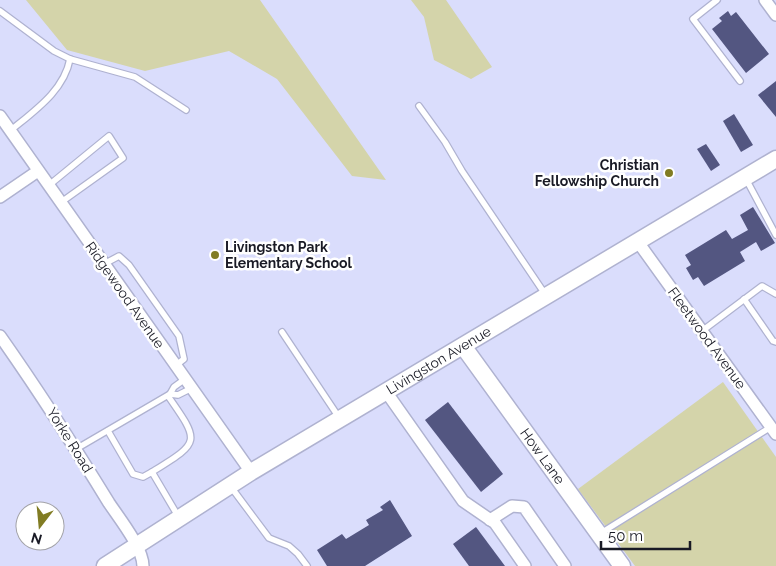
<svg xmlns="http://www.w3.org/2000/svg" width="776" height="566" viewBox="0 0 776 566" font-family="Raleway,sans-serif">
<rect width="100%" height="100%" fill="#daddfc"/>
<g fill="#d4d4aa">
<path d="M26,0H260L386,180L352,176L277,79L229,51L145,71L67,50Z"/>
<path d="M411,0H446L492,67L471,79L434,60L424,17Z"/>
<path d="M723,382L776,457V566H635L578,489Z"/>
</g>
<g fill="#535681">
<path d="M728,11L731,16L736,12L769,54L746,73L712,29L722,21L719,18Z"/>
<path d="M776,81V117L758,95Z"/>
<path d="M734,114L753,145L741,152L723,121Z"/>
<path d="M706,144L720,165L711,171L697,149Z"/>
<path d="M753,207L775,243L761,251L756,242L740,252L745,261L704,286L698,277L693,280L686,268L691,265L685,255L726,230L732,239L748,230L740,215Z"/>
<path d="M448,402L503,474L481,492L425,420Z"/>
<path d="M390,500L412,536L365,566H327L317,550L342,534L346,539L369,525L366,520L383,510L380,507Z"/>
<path d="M476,527L505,566H469L453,544Z"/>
</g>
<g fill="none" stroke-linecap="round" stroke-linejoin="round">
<g stroke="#afb2d0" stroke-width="8">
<g id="service">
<path d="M717,0L693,19L740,81"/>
<path d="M0,11L54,51L70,59L135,77L186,110"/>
<path d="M419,106L445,142L462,171L545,294"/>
<path d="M10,131C34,111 64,91 70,59"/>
<path d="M746,179L776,235"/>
<path d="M48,186L109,136L123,158L60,203"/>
<path d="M104,264L119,256L129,265L179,336L184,359L175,366"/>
<path d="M744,299L773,341L776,342"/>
<path d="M702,331L762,286L776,294"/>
<path d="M282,332L340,419"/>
<path d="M170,394L174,387L185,379"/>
<path d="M168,396C201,443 200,442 152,472L178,516"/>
<path d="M108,431L133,474L143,477L152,472"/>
<path d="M76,449L170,394L178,395L192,388"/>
<path d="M231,487L269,538L289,546L298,554L307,566"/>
<path d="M601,533L771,427"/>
</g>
</g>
<g stroke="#afb2d0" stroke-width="14">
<g id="minor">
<path d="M765,0L776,15"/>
<path d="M0,116L251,472"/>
<path d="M0,197L38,171"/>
<path d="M638,242L776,434"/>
<path d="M0,336C38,390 74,446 109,503C119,518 143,548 143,566"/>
<path d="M387,393L463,501L495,523L525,566"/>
<path d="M490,520L512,506L524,507L565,566"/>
</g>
</g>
<g stroke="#afb2d0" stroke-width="19">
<g id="secondary">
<path id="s1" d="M463,346L622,566"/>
<path id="s2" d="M105,566L251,472L776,159"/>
</g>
</g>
<use href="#service" stroke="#fff" stroke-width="5.5"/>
<use href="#minor" stroke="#fff" stroke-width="11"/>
<use href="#secondary" stroke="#fff" stroke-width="16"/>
</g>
<g fill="#817c23" stroke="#fff" stroke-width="2">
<circle cx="669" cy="173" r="5"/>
<circle cx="215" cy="255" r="5"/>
</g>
<g text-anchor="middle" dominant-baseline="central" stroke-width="5" stroke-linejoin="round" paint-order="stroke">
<g font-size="14" font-weight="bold" fill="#191a25" stroke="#fff" text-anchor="end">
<text x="659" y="165">Christian<tspan x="659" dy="16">Fellowship Church</tspan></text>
<text x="225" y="247" text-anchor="start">Livingston Park<tspan x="225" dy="16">Elementary School</tspan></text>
</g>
<g font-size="14" fill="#191a25" stroke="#fff">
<text transform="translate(125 295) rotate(55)">Ridgewood Avenue</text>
<text transform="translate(707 338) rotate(54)">Fleetwood Avenue</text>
<text stroke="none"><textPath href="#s2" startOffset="392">Livingston Avenue</textPath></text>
<text transform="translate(70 440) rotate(58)">Yorke Road</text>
<text stroke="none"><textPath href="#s1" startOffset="136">How Lane</textPath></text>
</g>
</g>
<g transform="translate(40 526) rotate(196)"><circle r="24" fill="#ffffff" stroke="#a3a3a8"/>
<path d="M0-4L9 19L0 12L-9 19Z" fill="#817c23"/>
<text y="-8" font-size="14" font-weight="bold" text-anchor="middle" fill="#191a25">N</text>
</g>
<path d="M601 541v8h89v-8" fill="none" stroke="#191a25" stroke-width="2.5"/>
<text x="608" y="541" font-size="15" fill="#191a25" stroke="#ffffff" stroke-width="4" paint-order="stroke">50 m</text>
</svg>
